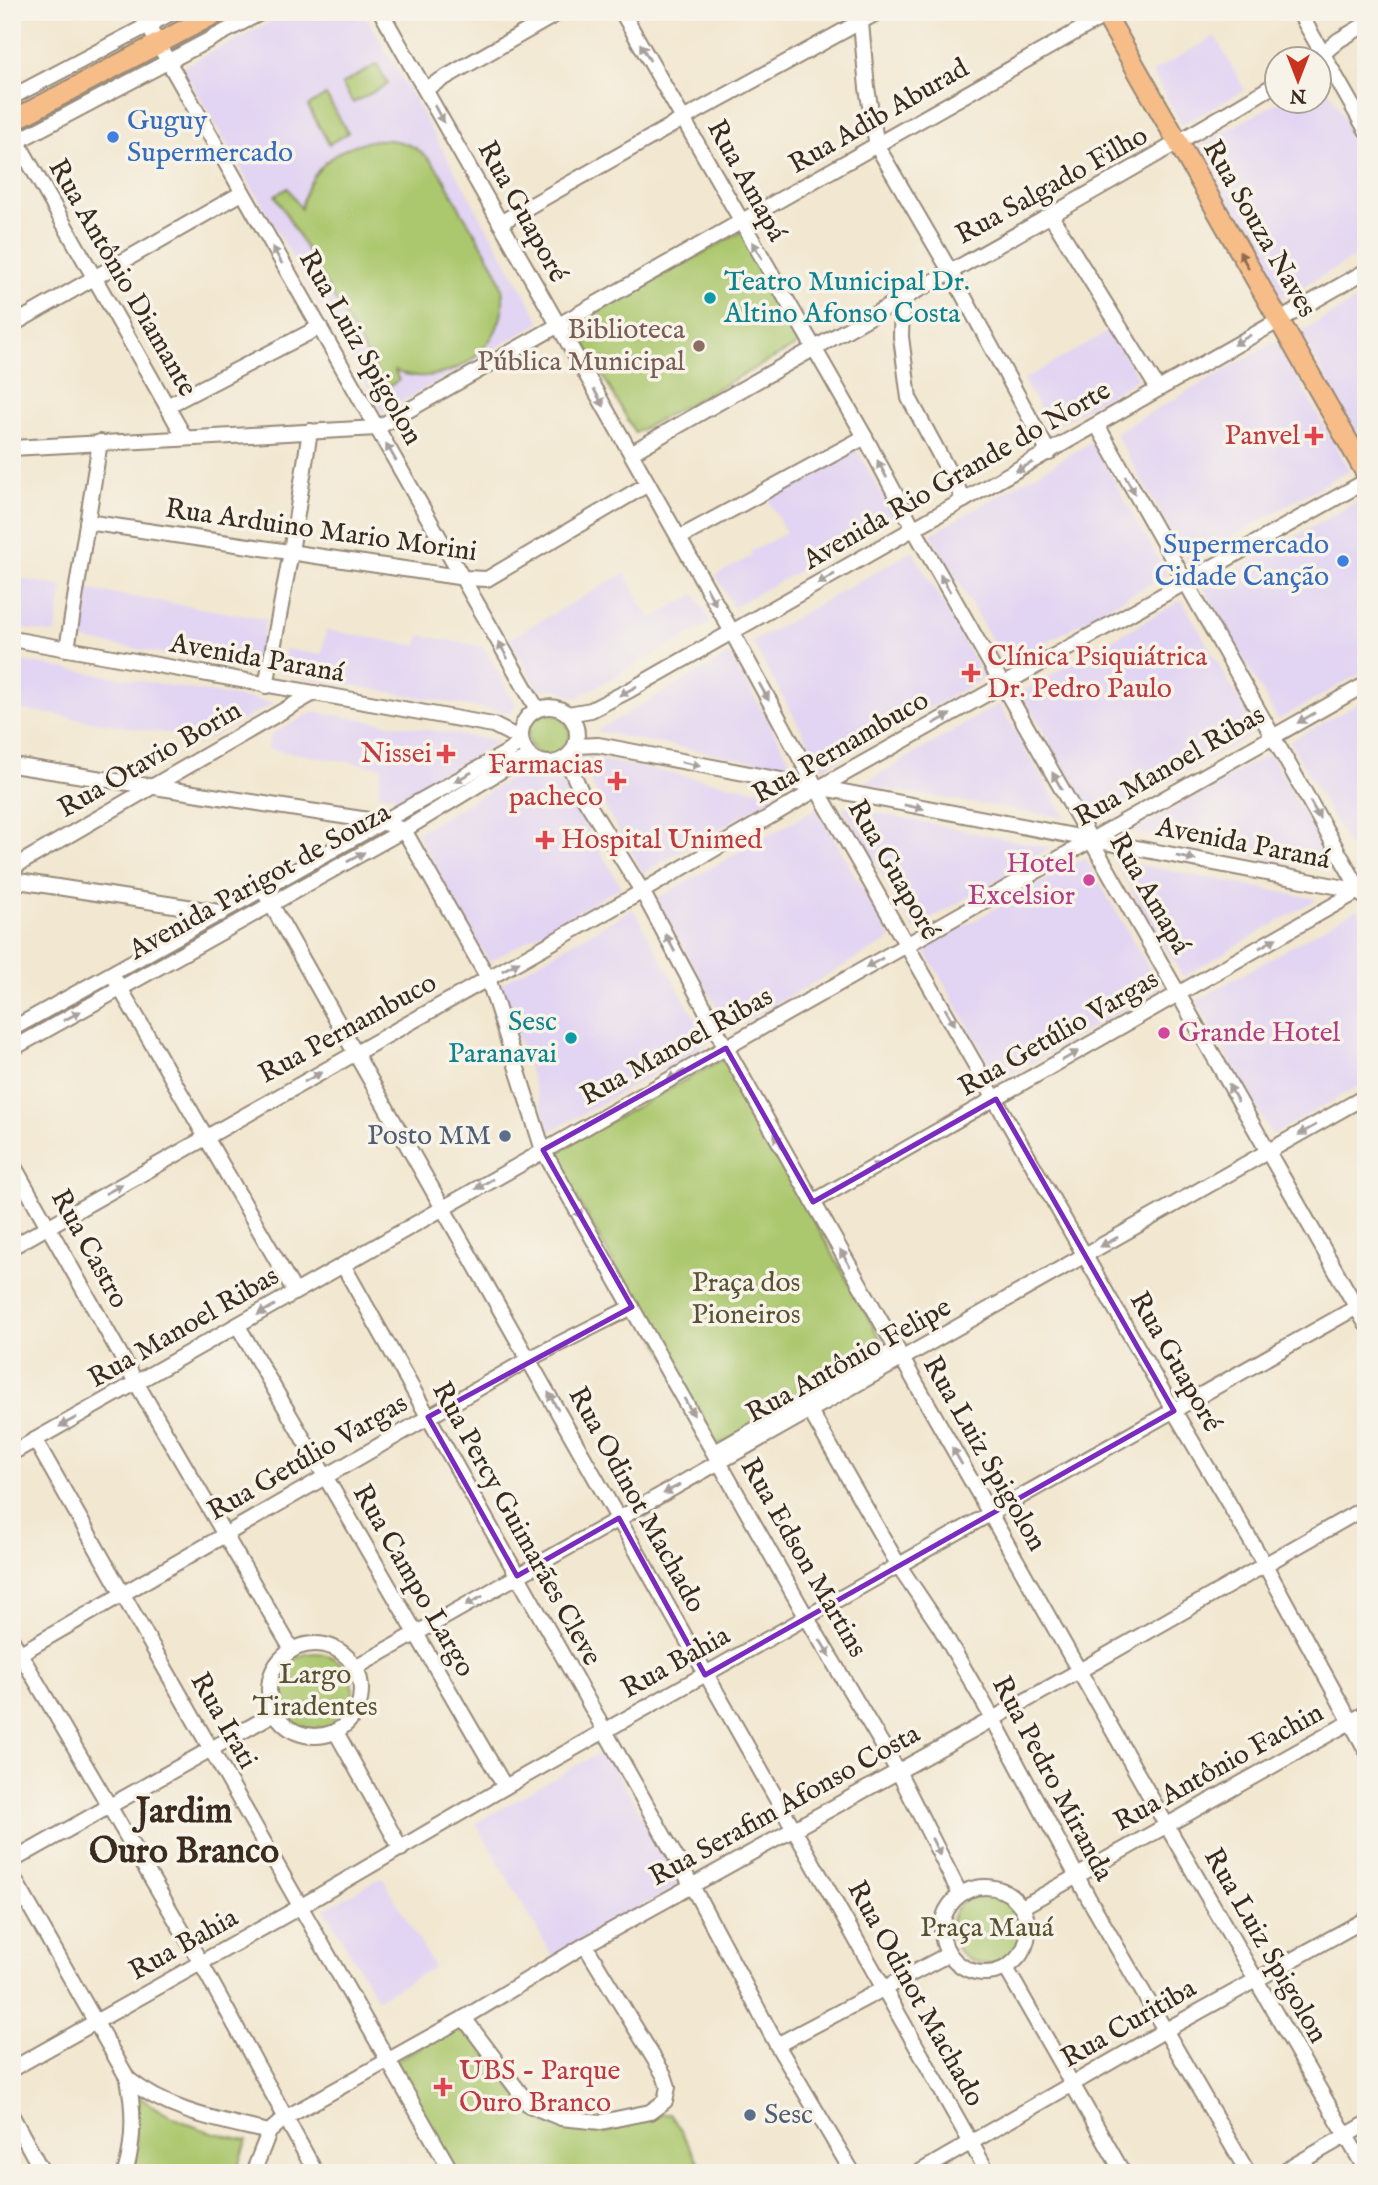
<svg xmlns="http://www.w3.org/2000/svg" width="1378" height="2185" viewBox="0 0 1378 2185" font-family="'IM FELL English',serif">
<rect width="100%" height="100%" fill="#f7f3e8"/>
<filter id="ink" filterUnits="userSpaceOnUse"><feTurbulence type="fractalNoise" baseFrequency=".0143" numOctaves="2"/><feDisplacementMap in="SourceGraphic" scale="14" xChannelSelector="R" yChannelSelector="G"/><feConvolveMatrix kernelMatrix="1 2 1 2 8 2 1 2 1" color-interpolation-filters="sRGB"/></filter>
<filter id="wash" filterUnits="userSpaceOnUse"><feTurbulence type="fractalNoise" baseFrequency=".00686" numOctaves="4" result="noise"/><feDisplacementMap in="SourceGraphic" scale="28" xChannelSelector="R" yChannelSelector="G"/><feGaussianBlur stdDeviation="1.57" result="paint"/><feColorMatrix in="noise" values="0 0 0 0 0 0 0 0 0 0 0 0 0 0 0 0 0 1.4 0 .05"/><feComposite in="paint" operator="in"/></filter>
<g filter="url(#wash)">
<rect width="100%" height="100%" fill="#f2e7d0"/>
<g fill="#e2d4f3">
<path d="M290,12H364L541,322L383,413L182,67Z"/>
<path d="M1215,36L1245,90L1182,125L1152,72Z"/>
<path d="M1321,77L1366,155V251L1281,299L1196,148L1278,102H1318L1319,79Z"/>
<path d="M1366,295V449L1300,332Z"/>
<path d="M1111,330L1138,379L1051,428L1023,380Z"/>
<path d="M1276,341L1349,470L1188,562L1115,433Z"/>
<path d="M1092,442L1167,574L1006,665L931,534Z"/>
<path d="M856,448L895,518L733,607L716,575L752,556L750,552L786,533L767,497Z"/>
<path d="M1365,497L1366,670L1278,720L1204,588Z"/>
<path d="M913,551L984,678L823,768L752,642Z"/>
<path d="M625,573L650,619L695,594L711,623L576,698L557,689L538,690L510,638Z"/>
<path d="M12,577L63,587L55,634L12,627Z"/>
<path d="M84,589L266,619L258,669L76,639Z"/>
<path d="M1182,600L1257,732L1095,823L1021,692Z"/>
<path d="M326,630L418,646L420,635L484,647L516,705L510,713L282,673L286,649L322,655Z"/>
<path d="M730,654L795,769L596,731Z"/>
<path d="M12,660L274,703L195,746L196,738L12,708Z"/>
<path d="M1366,699V872L1364,873L1290,741Z"/>
<path d="M999,704L1066,818L861,785Z"/>
<path d="M314,712L499,741L394,802V795L379,793L382,767L268,749L271,734Z"/>
<path d="M1270,753L1338,873L1131,832Z"/>
<path d="M575,755L779,794L643,873Z"/>
<path d="M523,772L541,781L561,782L621,887L489,962L416,833Z"/>
<path d="M842,806L1051,848L914,929Z"/>
<path d="M817,808L891,939L730,1030L656,899Z"/>
<path d="M1085,857L1160,988L1000,1081L924,949Z"/>
<path d="M1114,860L1317,899L1183,977Z"/>
<path d="M633,909L709,1043L550,1132L500,984Z"/>
<path d="M1357,909L1366,925V1082L1272,1135L1196,1001Z"/>
<path d="M604,1750L681,1884L553,1957L476,1823Z"/>
<path d="M382,1877L434,1967L377,1999L325,1909Z"/>
</g>
<g fill="#acc86e" stroke="#747946" stroke-width="2">
<path d="M377,64L388,84L353,103L342,84Z"/>
<path d="M326,95L348,133L329,144L308,106Z"/>
<path d="M376,140C392,139 408,142 421,152C441,167 451,193 463,214C475,234 489,254 498,275C513,312 492,352 457,368C437,377 415,379 395,371L399,380L386,388L275,195L288,188L301,209C308,170 337,145 376,140Z"/>
<path d="M743,231L800,341L796,346L635,433L576,328V323Z"/>
<circle cx="549" cy="735" r="21"/>
<path d="M721,1060L725,1062L886,1349L723,1443L716,1444L556,1161V1155L560,1149Z"/>
<circle cx="315" cy="1691" r="38"/>
<circle cx="987" cy="1928" r="36"/>
<path d="M462,2024L526,2106L547,2125L604,2133L661,2114H671L705,2173H454L392,2063Z"/>
<path d="M136,2095C171,2120 204,2133 247,2140L235,2173H132L136,2154Z"/>
</g>
</g>
<g filter="url(#ink)">
<g fill="none" stroke-linecap="round" stroke-linejoin="round">
<g stroke="#968877" stroke-width="18">
<g id="minor">
<path d="M140,12L537,709"/>
<path d="M381,12L732,632L817,789L1174,1411L1264,1563L1366,1750"/>
<path d="M622,12L865,437L914,529L1366,1324"/>
<path d="M860,12L867,88L877,146L950,271L1049,453"/>
<path d="M1299,12L1366,130"/>
<path d="M1315,60L1339,40L1366,24"/>
<path d="M425,89L560,12"/>
<path d="M12,97L173,12"/>
<path d="M17,141L185,438"/>
<path d="M12,144L262,12"/>
<path d="M1051,216L1158,389"/>
<path d="M500,223L683,119L878,12"/>
<path d="M902,300L901,337L909,398L964,500"/>
<path d="M12,325L242,193"/>
<path d="M167,406L320,327"/>
<path d="M1097,425L1363,896"/>
<path d="M12,448L377,428L1111,12"/>
<path d="M631,453C845,328 1064,212 1276,84"/>
<path d="M87,522L465,578L487,579L648,484"/>
<path d="M679,538L865,437"/>
<path d="M12,639L493,725L521,739"/>
<path d="M67,649L100,442"/>
<path d="M266,686L291,552L310,431"/>
<circle cx="549" cy="735" r="28"/>
<path d="M568,714L591,710L630,690L1366,271"/>
<path d="M575,746L598,745L1366,892"/>
<path d="M566,758L583,796L642,891L726,1048L1167,1826L1366,2170"/>
<path d="M12,765L381,822L404,830L488,978L543,1150L807,1618L898,1771L960,1894"/>
<path d="M12,868L312,694"/>
<path d="M12,880L219,912L220,914"/>
<path d="M262,888L988,2173"/>
<path d="M116,981L295,1292"/>
<path d="M12,1029L506,753L522,742"/>
<path d="M12,1049L404,830L512,764L532,758"/>
<path d="M12,1163L137,1384L292,1650"/>
<path d="M813,1202L1362,889"/>
<path d="M12,1247L636,895L817,789L1366,481"/>
<path d="M343,1265L692,1886L777,2045L853,2173"/>
<path d="M238,1326L505,1787"/>
<path d="M810,1411L899,1566L940,1627L993,1719L1089,1899L1248,2173"/>
<path d="M35,1440L452,2173"/>
<path d="M715,1452L897,1349"/>
<path d="M12,1453L1366,684"/>
<path d="M12,1640L201,1963L316,2173"/>
<circle cx="315" cy="1690" r="46"/>
<path d="M12,1658L529,1359L632,1307"/>
<path d="M355,1668L1366,1096"/>
<path d="M336,1732L401,1849"/>
<path d="M12,1861L275,1713"/>
<path d="M12,1875L128,2079C134,2109 134,2143 125,2173"/>
<circle cx="985" cy="1930" r="43"/>
<path d="M1022,1907L1366,1713"/>
<path d="M1006,1968L1123,2173"/>
<path d="M464,2018L529,2105L561,2118L601,2122L650,2112L665,2101L668,2087L664,2075L585,1945"/>
<path d="M777,2045L949,1954"/>
<path d="M12,2069L298,1908L505,1787L1366,1302"/>
<path d="M128,2079C169,2112 219,2120 269,2132"/>
<path d="M12,2116L43,2173"/>
<path d="M253,2173L269,2132L285,2118L464,2018L585,1945L1079,1671L1366,1507"/>
<path d="M918,2173L1164,2031L1366,1919"/>
<path d="M1281,2173L1366,2124"/>
</g>
</g>
<g stroke="#968877" stroke-width="23">
<g id="major">
<path d="M1104,12L1366,473"/>
<path d="M12,121L218,12"/>
</g>
</g>
<use href="#minor" stroke="#fff" stroke-width="14"/>
<use href="#major" stroke="#f7bd88" stroke-width="19"/>
</g>
<defs><path id="oneway-solid" d="M-6-.8H1V-3.2L6.5 0L1 3.2V.8H-6Z" transform="scale(1.75)"/></defs>
<g fill="#a79f9a">
<use href="#oneway-solid" transform="translate(645 52) rotate(-120)"/>
<use href="#oneway-solid" transform="translate(439 114) rotate(61)"/>
<use href="#oneway-solid" transform="translate(757 250) rotate(-120)"/>
<use href="#oneway-solid" transform="translate(277 255) rotate(-120)"/>
<use href="#oneway-solid" transform="translate(1242 340) rotate(150)"/>
<use href="#oneway-solid" transform="translate(599 398) rotate(60)"/>
<use href="#oneway-solid" transform="translate(391 452) rotate(-120)"/>
<use href="#oneway-solid" transform="translate(1024 467) rotate(151)"/>
<use href="#oneway-solid" transform="translate(882 469) rotate(-118)"/>
<use href="#oneway-solid" transform="translate(1130 485) rotate(61)"/>
<use href="#oneway-solid" transform="translate(826 579) rotate(150)"/>
<use href="#oneway-solid" transform="translate(945 583) rotate(-120)"/>
<use href="#oneway-solid" transform="translate(711 596) rotate(61)"/>
<use href="#oneway-solid" transform="translate(503 650) rotate(-118)"/>
<use href="#oneway-solid" transform="translate(628 691) rotate(152)"/>
<use href="#oneway-solid" transform="translate(764 692) rotate(61)"/>
<use href="#oneway-solid" transform="translate(1306 718) rotate(150)"/>
<use href="#oneway-solid" transform="translate(942 719) rotate(-29)"/>
<use href="#oneway-solid" transform="translate(691 764) rotate(11)"/>
<use href="#oneway-solid" transform="translate(463 777) rotate(151)"/>
<use href="#oneway-solid" transform="translate(1057 781) rotate(-119)"/>
<use href="#oneway-solid" transform="translate(914 807) rotate(11)"/>
<use href="#oneway-solid" transform="translate(1315 810) rotate(61)"/>
<use href="#oneway-solid" transform="translate(356 857) rotate(-29)"/>
<use href="#oneway-solid" transform="translate(1186 858) rotate(11)"/>
<use href="#oneway-solid" transform="translate(670 943) rotate(-118)"/>
<use href="#oneway-solid" transform="translate(1268 943) rotate(-30)"/>
<use href="#oneway-solid" transform="translate(874 963) rotate(150)"/>
<use href="#oneway-solid" transform="translate(511 966) rotate(-29)"/>
<use href="#oneway-solid" transform="translate(72 1016) rotate(-29)"/>
<use href="#oneway-solid" transform="translate(950 1017) rotate(60)"/>
<use href="#oneway-solid" transform="translate(1070 1056) rotate(-30)"/>
<use href="#oneway-solid" transform="translate(676 1075) rotate(151)"/>
<use href="#oneway-solid" transform="translate(313 1077) rotate(-29)"/>
<use href="#oneway-solid" transform="translate(1233 1093) rotate(-119)"/>
<use href="#oneway-solid" transform="translate(1307 1130) rotate(150)"/>
<use href="#oneway-solid" transform="translate(779 1142) rotate(-119)"/>
<use href="#oneway-solid" transform="translate(872 1168) rotate(-29)"/>
<use href="#oneway-solid" transform="translate(484 1184) rotate(150)"/>
<use href="#oneway-solid" transform="translate(114 1189) rotate(-29)"/>
<use href="#oneway-solid" transform="translate(577 1210) rotate(61)"/>
<use href="#oneway-solid" transform="translate(1109 1242) rotate(151)"/>
<use href="#oneway-solid" transform="translate(845 1258) rotate(-120)"/>
<use href="#oneway-solid" transform="translate(266 1310) rotate(150)"/>
<use href="#oneway-solid" transform="translate(553 1401) rotate(-119)"/>
<use href="#oneway-solid" transform="translate(689 1407) rotate(60)"/>
<use href="#oneway-solid" transform="translate(68 1422) rotate(151)"/>
<use href="#oneway-solid" transform="translate(957 1456) rotate(-120)"/>
<use href="#oneway-solid" transform="translate(672 1489) rotate(151)"/>
<use href="#oneway-solid" transform="translate(474 1601) rotate(151)"/>
<use href="#oneway-solid" transform="translate(825 1648) rotate(59)"/>
<use href="#oneway-solid" transform="translate(936 1847) rotate(64)"/>
</g>
<use fill="#906c4e" href="#oneway-solid" transform="translate(1244 260) rotate(-119)"/>
</g>
<path fill="none" stroke="#7b2cbf" stroke-width="5" stroke-linejoin="round" d="M726,1048L813,1202L996,1099L1174,1411L705,1675L619,1518L517,1576L428,1417L632,1307L543,1150Z"/>
<g fill="#3f7fe0" stroke="#f7f3e8" stroke-width="2.5">
<circle cx="113" cy="137" r="7"/>
<circle cx="1343" cy="561" r="7"/>
</g>
<g fill="#0f9aa8" stroke="#f7f3e8" stroke-width="2.5">
<circle cx="710" cy="298" r="7"/>
<circle cx="571" cy="1038" r="7"/>
</g>
<circle fill="#8d6e63" stroke="#f7f3e8" stroke-width="2.5" cx="699" cy="346" r="7"/>
<g fill="#e0444e" stroke="#f7f3e8" stroke-width="2.5">
<path d="M1310.5 425.5h7v7h7v7h-7v7h-7v-7h-7v-7h7z"/>
<path d="M967.5 662.5h7v7h7v7h-7v7h-7v-7h-7v-7h7z"/>
<path d="M442.5 743.5h7v7h7v7h-7v7h-7v-7h-7v-7h7z"/>
<path d="M613.5 770.5h7v7h7v7h-7v7h-7v-7h-7v-7h7z"/>
<path d="M541.5 829.5h7v7h7v7h-7v7h-7v-7h-7v-7h7z"/>
<path d="M439.5 2076.5h7v7h7v7h-7v7h-7v-7h-7v-7h7z"/>
</g>
<g fill="#d1479c" stroke="#f7f3e8" stroke-width="2.5">
<circle cx="1089" cy="880" r="7"/>
<circle cx="1164" cy="1033" r="7"/>
</g>
<g fill="#5c6f8a" stroke="#f7f3e8" stroke-width="2.5">
<circle cx="505" cy="1136" r="7"/>
<circle cx="750" cy="2115" r="7"/>
</g>
<g text-anchor="middle" dominant-baseline="central" stroke-width="7" stroke-linejoin="round" paint-order="stroke">
<g font-size="28" fill="#3b2a1e" stroke="#f7f3e8">
<text transform="translate(879 117) rotate(-30)">Rua Adib Aburad</text>
<text transform="translate(746 181) rotate(61)">Rua Amapá</text>
<text transform="translate(1052 186) rotate(-29)">Rua Salgado Filho</text>
<text transform="translate(522 212) rotate(61)">Rua Guaporé</text>
<text transform="translate(1259 229) rotate(60)">Rua Souza Naves</text>
<text transform="translate(122 278) rotate(60)">Rua Antônio Diamante</text>
<text transform="translate(360 348) rotate(60)">Rua Luiz Spigolon</text>
<text transform="translate(957 476) rotate(-30)">Avenida Rio Grande do Norte</text>
<text transform="translate(321 531) rotate(8)">Rua Arduino Mario Morini</text>
<text transform="translate(257 659) rotate(10)">Avenida Paraná</text>
<text transform="translate(841 748) rotate(-30)">Rua Pernambuco</text>
<text transform="translate(150 760) rotate(-30)">Rua Otavio Borin</text>
<text transform="translate(1170 767) rotate(-30)">Rua Manoel Ribas</text>
<text transform="translate(1243 844) rotate(11)">Avenida Paraná</text>
<text transform="translate(893 870) rotate(60)">Rua Guaporé</text>
<text transform="translate(260 882) rotate(-29)">Avenida Parigot de Souza</text>
<text transform="translate(1149 894) rotate(60)">Rua Amapá</text>
<text transform="translate(348 1029) rotate(-29)">Rua Pernambuco</text>
<text transform="translate(1059 1034) rotate(-30)">Rua Getúlio Vargas</text>
<text transform="translate(677 1047) rotate(-29)">Rua Manoel Ribas</text>
<text transform="translate(89 1249) rotate(61)">Rua Castro</text>
<text transform="translate(184 1328) rotate(-30)">Rua Manoel Ribas</text>
<text transform="translate(849 1361) rotate(-29)">Rua Antônio Felipe</text>
<text transform="translate(1175 1362) rotate(60)">Rua Guaporé</text>
<text transform="translate(984 1454) rotate(60)">Rua Luiz Spigolon</text>
<text transform="translate(308 1458) rotate(-30)">Rua Getúlio Vargas</text>
<text transform="translate(636 1500) rotate(61)">Rua Odinot Machado</text>
<text transform="translate(516 1524) rotate(61)">Rua Percy Guimarães Cleve</text>
<text transform="translate(803 1558) rotate(60)">Rua Edson Martins</text>
<text transform="translate(413 1581) rotate(60)">Rua Campo Largo</text>
<text transform="translate(676 1663) rotate(-29)">Rua Bahia</text>
<text transform="translate(223 1721) rotate(60)">Rua Irati</text>
<text transform="translate(1219 1768) rotate(-29)">Rua Antônio Fachin</text>
<text transform="translate(1052 1779) rotate(62)">Rua Pedro Miranda</text>
<text transform="translate(785 1806) rotate(-29)">Rua Serafim Afonso Costa</text>
<text transform="translate(184 1945) rotate(-29)">Rua Bahia</text>
<text transform="translate(1265 1946) rotate(60)">Rua Luiz Spigolon</text>
<text transform="translate(915 1994) rotate(61)">Rua Odinot Machado</text>
<text transform="translate(1129 2024) rotate(-30)">Rua Curitiba</text>
</g>
<g font-size="28" fill="#366cbe" stroke="#f7f3e8" text-anchor="start">
<text x="127" y="121">Guguy<tspan x="127" dy="32">Supermercado</tspan></text>
<text x="1329" y="545" text-anchor="end">Supermercado<tspan x="1329" dy="32">Cidade Canção</tspan></text>
</g>
<g font-size="28" fill="#0d838f" stroke="#f7f3e8" text-anchor="start">
<text x="724" y="282">Teatro Municipal Dr.<tspan x="724" dy="32">Altino Afonso Costa</tspan></text>
<text x="557" y="1022" text-anchor="end">Sesc<tspan x="557" dy="32">Paranavai</tspan></text>
</g>
<g font-size="28" fill="#785e54" stroke="#f7f3e8" text-anchor="end">
<text x="685" y="330">Biblioteca<tspan x="685" dy="32">Pública Municipal</tspan></text>
</g>
<g font-size="28" fill="#be3a42" stroke="#f7f3e8" text-anchor="end">
<text x="1300" y="436">Panvel</text>
<text x="987" y="657" text-anchor="start">Clínica Psiquiátrica<tspan x="987" dy="32">Dr. Pedro Paulo</tspan></text>
<text x="432" y="754">Nissei</text>
<text x="603" y="765">Farmacias<tspan x="603" dy="32">pacheco</tspan></text>
<text x="561" y="840" text-anchor="start">Hospital Unimed</text>
<text x="459" y="2071" text-anchor="start">UBS - Parque<tspan x="459" dy="32">Ouro Branco</tspan></text>
</g>
<g font-size="28" fill="#b23c85" stroke="#f7f3e8" text-anchor="end">
<text x="1075" y="864">Hotel<tspan x="1075" dy="32">Excelsior</tspan></text>
<text x="1178" y="1033" text-anchor="start">Grande Hotel</text>
</g>
<g font-size="28" fill="#4e5e75" stroke="#f7f3e8" text-anchor="end">
<text x="491" y="1136">Posto MM</text>
<text x="764" y="2115" text-anchor="start">Sesc</text>
</g>
<g font-size="28" fill="#575232" stroke="#f7f3e8">
<text x="746" y="1283">Praça dos<tspan x="746" dy="32">Pioneiros</tspan></text>
<text x="315" y="1675">Largo<tspan x="315" dy="32">Tiradentes</tspan></text>
<text x="987" y="1928">Praça Mauá</text>
</g>
<g font-size="35" font-weight="bold" fill="#3b2a1e" stroke="#f7f3e8">
<text x="184" y="1812">Jardim<tspan x="184" dy="40">Ouro Branco</tspan></text>
</g>
</g>
<rect width="1378" height="2185" fill="none" stroke="#f7f3e8" stroke-width="42"/>
<g transform="translate(1298 80) rotate(180)"><circle r="33" fill="#f7f3e8" stroke="#aca397" stroke-width="2"/>
<path d="M0-5L12 26L0 18L-12 26Z" fill="#c8321e"/>
<text y="-10" font-size="19" font-weight="bold" text-anchor="middle" fill="#3b2a1e">N</text>
</g>
</svg>
